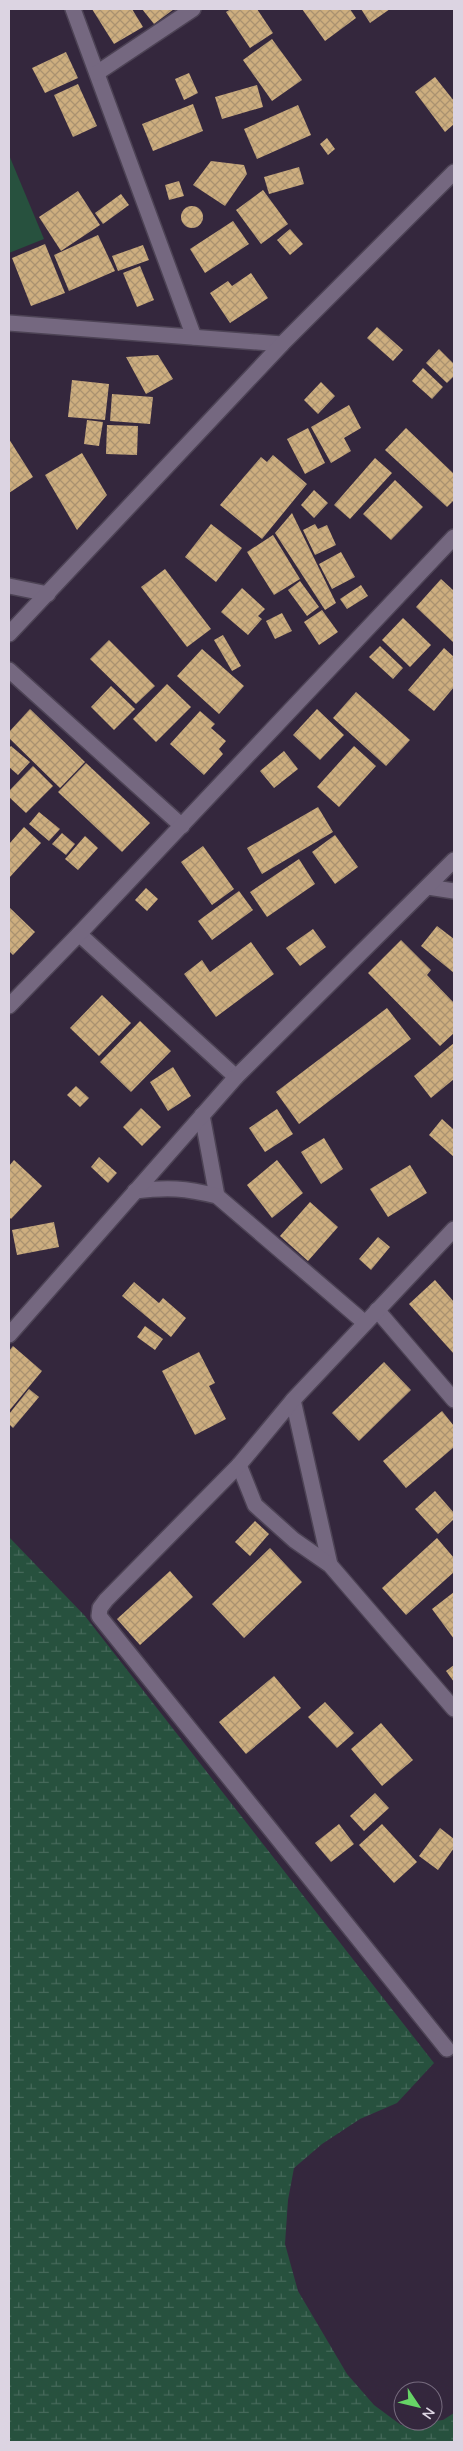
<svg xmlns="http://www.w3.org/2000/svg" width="463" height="2451" viewBox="0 0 463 2451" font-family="'Nunito Sans',sans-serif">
<defs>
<pattern id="wetland-marsh" width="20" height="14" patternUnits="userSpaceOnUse" patternTransform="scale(1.25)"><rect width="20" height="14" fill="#27513e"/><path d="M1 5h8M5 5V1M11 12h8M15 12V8" fill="none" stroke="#46695a"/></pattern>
<pattern id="building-cross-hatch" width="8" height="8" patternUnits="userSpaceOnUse" patternTransform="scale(1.25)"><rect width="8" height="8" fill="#cdae7f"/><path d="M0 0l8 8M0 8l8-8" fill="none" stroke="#aa9270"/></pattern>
</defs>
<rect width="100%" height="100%" fill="#34273d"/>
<path fill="url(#wetland-marsh)" d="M9,1537L85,1616L434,2063L397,2103L360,2119L322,2144L294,2168L288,2200L285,2244L298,2291L347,2374L374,2405L401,2425L443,2420L454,2413V2442H9Z"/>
<path fill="#27513e" d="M9,155L44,239L9,253Z"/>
<g fill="url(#building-cross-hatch)">
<path d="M92,9H132L143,27L114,44Z"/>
<path d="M142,9H174L154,24Z"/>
<path d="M231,9H257L273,33L250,48L226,12Z"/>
<path d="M302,9H350L356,18L325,41Z"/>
<path d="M361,9H390L370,23Z"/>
<path d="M272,39L302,80L272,101L243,60Z"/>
<path d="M66,52L78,78L45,93L32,68Z"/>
<path d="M189,73L198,93L184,100L175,79Z"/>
<path d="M435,77L454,101V124L445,132L415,92Z"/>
<path d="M78,84L97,126L73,137L54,95Z"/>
<path d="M257,85L263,107L222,119L215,97Z"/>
<path d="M193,104L203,131L153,151L142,124Z"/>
<path d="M298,105L311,135L257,159L244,129Z"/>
<path d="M327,138L335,149L328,155L320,144Z"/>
<path d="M211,161L244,165L247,174L225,206L193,185Z"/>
<path d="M299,167L304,184L269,194L264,177Z"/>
<path d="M179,181L184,196L169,200L165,185Z"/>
<path d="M263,190L288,224L261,244L236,210Z"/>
<path d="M78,191L100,225L61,251L39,217Z"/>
<path d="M121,194L129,205L103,224L95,213Z"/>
<circle cx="192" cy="217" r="11"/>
<path d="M233,221L249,244L205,273L190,249Z"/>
<path d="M290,229L303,244L290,255L277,240Z"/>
<path d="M98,235L115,271L69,291L54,255Z"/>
<path d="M45,244L65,293L31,306L12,258Z"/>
<path d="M143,245L149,260L118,271L112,256Z"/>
<path d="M140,266L154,300L137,307L123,273Z"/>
<path d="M251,273L268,298L230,323L210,293L228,281L232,286Z"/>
<path d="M377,327L403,350L393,361L367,338Z"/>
<path d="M439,349L454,364V376L447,383L426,363Z"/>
<path d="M158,355L173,379L146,394L126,357Z"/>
<path d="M423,368L443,387L432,399L412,381Z"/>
<path d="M72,380L109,384L105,420L68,417Z"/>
<path d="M321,382L335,396L318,414L304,400Z"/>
<path d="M112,394L153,397L150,424L110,421Z"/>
<path d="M349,405L361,428L344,438L351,451L331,463L311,427Z"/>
<path d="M87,420L103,422L99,446L84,444Z"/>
<path d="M107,425L138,426L137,455L106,454Z"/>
<path d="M308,428L325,463L305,474L287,439Z"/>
<path d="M406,428L454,474V500L447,507L385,450Z"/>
<path d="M9,439L33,477L9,493Z"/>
<path d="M82,453L107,495L77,530L45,475Z"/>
<path d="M273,455L307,484L262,539L220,505L261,457L267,462Z"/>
<path d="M375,458L392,473L350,519L334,505Z"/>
<path d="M395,480L423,507L391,540L363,514Z"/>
<path d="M314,490L328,503L314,518L301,505Z"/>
<path d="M292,513L336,603L325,610L275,533Z"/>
<path d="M211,524L242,548L216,582L185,557Z"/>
<path d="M315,524L318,529L327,525L336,545L315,555L303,530Z"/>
<path d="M273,535L300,579L274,595L247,552Z"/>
<path d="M341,552L355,577L332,589L319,564Z"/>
<path d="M165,569L211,629L187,647L141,587Z"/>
<path d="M441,579L454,591V643L416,607Z"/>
<path d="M300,581L319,607L307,616L288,590Z"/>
<path d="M361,585L368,596L347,609L340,599Z"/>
<path d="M242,588L265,609L258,616L262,619L248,635L221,612Z"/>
<path d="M322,610L338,632L319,645L304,622Z"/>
<path d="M282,613L292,631L275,639L266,621Z"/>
<path d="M403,618L431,645L410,667L382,640Z"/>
<path d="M223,635L241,666L232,671L214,640Z"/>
<path d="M109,640L155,686L136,704L90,659Z"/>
<path d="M380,646L403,668L393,679L369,657Z"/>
<path d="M444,648L454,657V687L434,711L408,690Z"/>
<path d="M202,649L244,686L219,714L177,676Z"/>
<path d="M167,684L191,707L156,742L133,719Z"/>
<path d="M111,686L135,709L114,730L91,707Z"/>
<path d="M356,692L410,740L386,766L333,718Z"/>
<path d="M30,709L85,762L60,788L9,738V732Z"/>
<path d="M317,709L344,735L320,760L293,735Z"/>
<path d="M200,711L215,724L211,728L226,741L219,749L223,754L204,775L170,744Z"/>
<path d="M11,746L30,762L18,775L9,767V748Z"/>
<path d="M354,746L376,766L339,807L317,787Z"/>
<path d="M284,751L298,769L274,788L260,771Z"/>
<path d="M86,763L150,823L122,852L58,792Z"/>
<path d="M33,766L53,786L26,813L9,797V791Z"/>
<path d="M318,807L333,832L262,874L247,848Z"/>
<path d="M39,812L60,829L49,841L29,824Z"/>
<path d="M24,827L41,843L9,878V844Z"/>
<path d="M62,833L75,844L66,855L52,844Z"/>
<path d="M335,835L358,867L335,884L312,852Z"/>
<path d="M85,836L98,848L78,870L65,859Z"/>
<path d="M203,846L234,889L212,905L181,862Z"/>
<path d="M299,859L315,884L267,917L250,892Z"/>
<path d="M146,888L158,899L147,911L135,900Z"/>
<path d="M239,891L253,910L212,940L198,921Z"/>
<path d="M9,907L35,932L13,955L9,951Z"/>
<path d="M437,926L454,939V973L421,946Z"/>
<path d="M313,929L326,947L300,966L286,948Z"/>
<path d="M401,940L431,970L427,975L454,1003V1033L440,1046L368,973Z"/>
<path d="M251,942L274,974L216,1017L184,974L202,960L210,972Z"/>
<path d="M102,995L131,1023L99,1056L70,1028Z"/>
<path d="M387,1008L411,1039L299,1124L276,1092Z"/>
<path d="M140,1021L171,1051L131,1092L100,1062Z"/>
<path d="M454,1043V1079L431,1098L414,1076Z"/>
<path d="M173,1067L191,1096L168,1111L150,1082Z"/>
<path d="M76,1086L89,1098L80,1107L67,1095Z"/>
<path d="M141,1108L161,1127L142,1146L123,1127Z"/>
<path d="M277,1109L293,1134L265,1152L249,1128Z"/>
<path d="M442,1119L454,1130V1157L429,1135Z"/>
<path d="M324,1138L343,1169L321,1184L301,1152Z"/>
<path d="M99,1157L117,1173L108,1183L91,1167Z"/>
<path d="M14,1160L42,1186L11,1219L9,1217V1166Z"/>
<path d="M277,1160L303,1193L272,1218L247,1185Z"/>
<path d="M410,1165L427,1193L388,1217L370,1189Z"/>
<path d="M310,1202L338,1227L308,1261L280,1236Z"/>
<path d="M54,1222L59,1247L17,1255L12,1230Z"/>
<path d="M378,1237L390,1247L371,1270L359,1259Z"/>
<path d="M435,1280L454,1302V1354L409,1304Z"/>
<path d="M134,1282L159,1303L163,1298L186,1318L171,1337L122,1296Z"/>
<path d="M145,1326L163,1339L155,1350L137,1337Z"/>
<path d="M13,1346L42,1371L9,1411V1351Z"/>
<path d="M199,1352L215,1383L209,1386L226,1419L195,1435L162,1371Z"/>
<path d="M384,1362L411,1390L359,1441L332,1413Z"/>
<path d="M29,1389L39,1397L13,1428L9,1424V1414Z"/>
<path d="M442,1411L454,1426V1447L406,1488L383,1461Z"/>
<path d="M435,1491L454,1513V1519L438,1534L415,1509Z"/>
<path d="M255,1521L269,1534L250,1556L235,1542Z"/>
<path d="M437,1538L454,1558V1572L406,1615L382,1588Z"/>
<path d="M270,1548L302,1582L244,1638L212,1604Z"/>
<path d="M170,1571L193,1597L140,1645L117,1619Z"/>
<path d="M454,1592V1639L432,1609Z"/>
<path d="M454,1665V1682L446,1671Z"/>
<path d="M274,1676L301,1708L246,1754L219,1722Z"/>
<path d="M325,1702L354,1733L337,1748L308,1717Z"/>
<path d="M381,1723L413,1760L382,1786L351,1749Z"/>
<path d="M375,1793L389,1808L364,1831L350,1816Z"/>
<path d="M339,1824L354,1844L331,1862L315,1843Z"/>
<path d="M382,1824L417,1862L394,1883L359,1845Z"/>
<path d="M440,1828L454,1839V1848L438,1870L419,1856Z"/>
</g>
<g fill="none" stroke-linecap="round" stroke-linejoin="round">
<g stroke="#4d4355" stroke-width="18">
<g id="minor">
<path d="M73,9L194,337"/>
<path d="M97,73L193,9"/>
<path d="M9,323L282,344"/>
<path d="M9,586L48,594"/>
<path d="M9,634L282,344L454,172"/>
<path d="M9,670L182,826"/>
<path d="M428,887L454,891"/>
<path d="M79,934L236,1077"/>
<path d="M9,1006L79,934L454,537"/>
<path d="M202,1115L217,1196"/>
<path d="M135,1191C168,1187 185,1188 217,1196L365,1323"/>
<path d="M377,1310L454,1400"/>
<path d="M9,1335L236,1077L454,860"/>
<path d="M293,1400L330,1565"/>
<path d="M239,1465L255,1505L294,1540L330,1565L454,1709"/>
<path d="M447,2049L99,1616L100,1608L106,1600L239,1465L293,1400L454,1229"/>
</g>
</g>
<use href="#minor" stroke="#756880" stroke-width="15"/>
</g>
<rect width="463" height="2451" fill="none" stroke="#dcd4e2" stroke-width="20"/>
<g transform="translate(418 2406) rotate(125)"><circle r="24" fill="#34273d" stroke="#776c7f"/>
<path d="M0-4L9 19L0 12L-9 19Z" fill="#66d466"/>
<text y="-8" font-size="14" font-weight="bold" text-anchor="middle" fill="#dcd4e2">N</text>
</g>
</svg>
